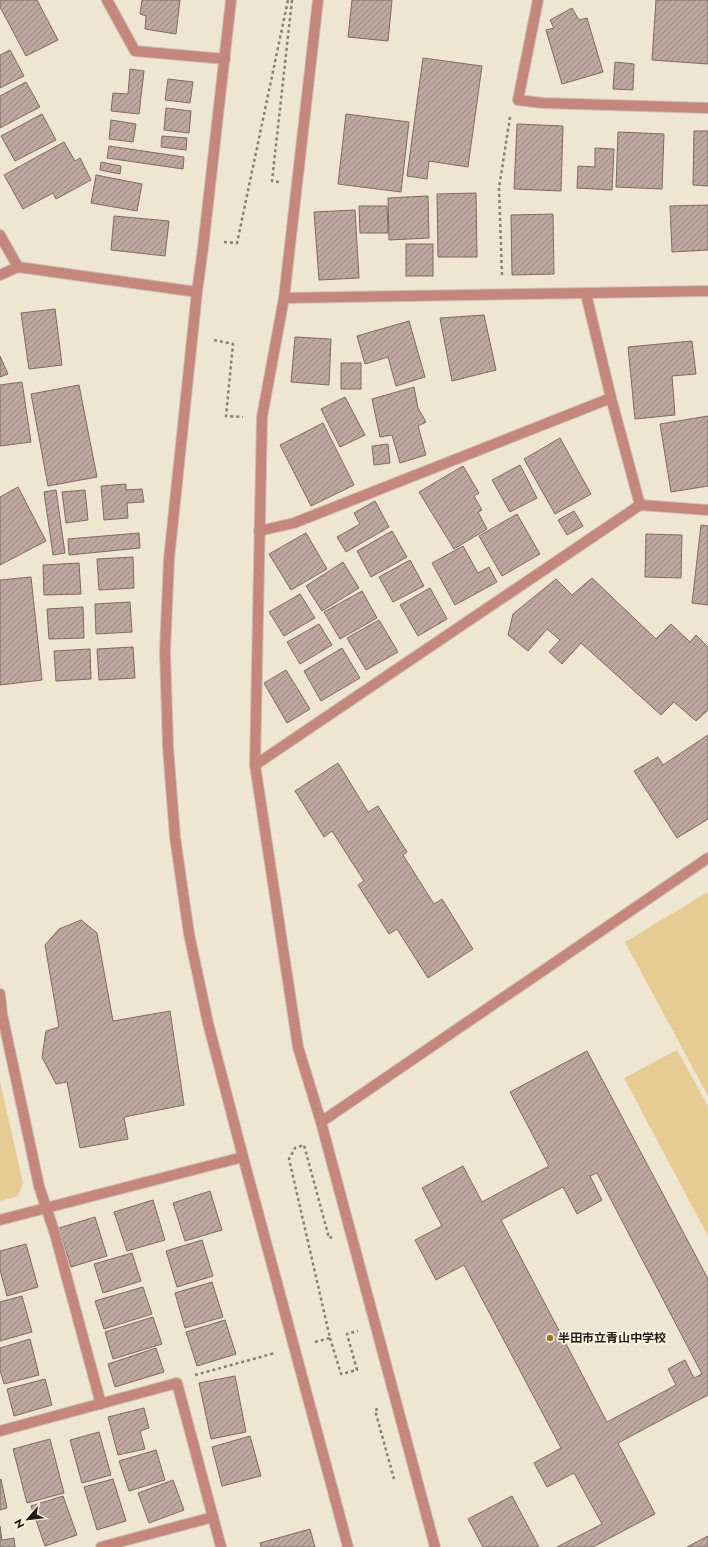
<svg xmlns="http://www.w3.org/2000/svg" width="708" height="1547" viewBox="0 0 708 1547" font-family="Jost,'Noto Sans JP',sans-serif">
<defs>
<pattern id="building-hatch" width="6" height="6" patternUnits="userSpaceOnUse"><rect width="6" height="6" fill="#bda79f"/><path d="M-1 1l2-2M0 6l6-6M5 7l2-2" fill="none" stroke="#998780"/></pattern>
</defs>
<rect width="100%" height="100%" fill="#efe6d2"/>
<g fill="#e6cb93">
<path d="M708,892V1096L625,942Z"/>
<path d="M677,1050L708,1106V1236L624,1078Z"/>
<path d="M0,1081L23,1183L18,1196L0,1201Z"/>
</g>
<g fill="url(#building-hatch)" stroke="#7e6a62" fill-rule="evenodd">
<path d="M3,0H37L58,40L26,56L0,7V1Z"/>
<path d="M142,0H180L176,34L145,29L146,16L140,14Z"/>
<path d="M352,0H392L388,41L348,37Z"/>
<path d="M656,0H708V64L652,60Z"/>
<path d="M572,8L579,20L587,18L603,72L562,84L546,30L554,28L550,20Z"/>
<path d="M10,50L24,76L0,88V55Z"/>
<path d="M423,58L482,66L468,167L429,161L427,179L407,176Z"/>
<path d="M615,62L634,64L633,90L613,89Z"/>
<path d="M130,69L144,71L139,114L111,111L113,93L128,94Z"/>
<path d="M168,79L193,82L190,103L165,100Z"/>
<path d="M26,82L40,107L0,128V96Z"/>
<path d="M166,108L191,111L189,133L164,130Z"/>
<path d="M42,114L56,140L15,161L1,136Z"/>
<path d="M346,114L409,122L401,192L338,184Z"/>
<path d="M111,120L136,124L133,142L109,139Z"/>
<path d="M517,124L563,126L561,191L514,189Z"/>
<path d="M694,131H708V186L693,185Z"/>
<path d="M618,132L664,134L662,189L616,187Z"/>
<path d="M162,136L187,138L186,150L161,147Z"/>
<path d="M64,142L75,161L80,158L91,180L56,199L53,193L23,209L4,175Z"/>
<path d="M109,146L184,157L183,169L107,158Z"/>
<path d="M595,148L614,149L612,190L577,188L578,166L595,167Z"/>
<path d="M101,162L121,166L120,174L100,170Z"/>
<path d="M96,175L142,184L137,211L91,203Z"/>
<path d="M476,193L477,257H438L437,194Z"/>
<path d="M428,196L429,238L389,240L388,198Z"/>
<path d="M708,205V250L672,252L670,206Z"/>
<path d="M359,206H387L388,233H360Z"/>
<path d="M355,210L359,278L319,280L314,212Z"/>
<path d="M553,214L554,274L512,275L511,215Z"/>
<path d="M114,216L169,221L165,256L111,250Z"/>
<rect x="406" y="244" width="27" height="32"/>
<path d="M55,309L62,365L29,369L21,313Z"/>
<path d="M484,315L496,370L452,381L440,318Z"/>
<path d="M409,321L425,377L396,386L388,357L365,364L357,336Z"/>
<path d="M295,337L331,339L329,385L291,382Z"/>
<path d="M692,341L696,374L672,376L675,415L635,419L628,347Z"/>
<path d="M0,356L8,374L0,377Z"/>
<rect x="341" y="363" width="20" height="26"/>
<path d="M22,382L31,442L0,446V385Z"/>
<path d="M79,385L97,477L48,486L31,394Z"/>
<path d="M414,387L418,408L426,422L418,426L426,455L400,463L392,435L380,437L372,399Z"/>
<path d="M345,397L365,435L340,447L321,409Z"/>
<path d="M708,416V486L671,492L660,424Z"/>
<path d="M323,423L354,485L311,506L280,445Z"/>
<path d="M560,438L591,494L555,514L524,459Z"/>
<path d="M388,444L390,463L374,465L372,446Z"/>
<path d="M520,465L537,498L510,512L492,480Z"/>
<path d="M463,466L479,493L474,496L482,510L478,512L487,529L454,549L419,492Z"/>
<path d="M126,484V490L142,489L144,502L127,503L128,518L104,520L101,486Z"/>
<path d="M18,487L46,541L0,565V497Z"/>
<path d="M56,490L65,553L53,555L44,492Z"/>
<path d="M85,490L88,520L66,523L62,492Z"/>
<path d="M375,501L389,527L346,552L337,537L360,524L354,513Z"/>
<path d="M574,511L583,526L567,535L558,520Z"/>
<path d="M517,514L540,554L502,576L479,536Z"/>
<path d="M701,525L708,526V605L692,603Z"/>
<path d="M392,531L407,557L371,577L357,551Z"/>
<path d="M139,533L140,548L69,555L68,539Z"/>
<path d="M306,533L327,569L291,590L269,554Z"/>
<path d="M646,534L682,535L681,578L645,577Z"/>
<path d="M463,546L478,573L489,567L497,582L455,605L432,563Z"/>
<path d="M133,557L134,588L99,590L97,559Z"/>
<path d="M410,560L424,586L393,602L379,577Z"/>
<path d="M343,562L359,588L322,611L306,586Z"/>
<path d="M79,563L81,594L44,595L43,565Z"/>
<path d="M31,577L42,680L0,685V580Z"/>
<path d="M592,578L656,639L671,624L690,642L696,635L708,647V710L696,721L674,702L661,715L581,643L562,664L549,652L560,640L547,629L528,651L508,635L513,614L556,579L572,595Z"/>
<path d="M430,588L447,619L418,636L400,605Z"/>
<path d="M362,591L377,618L340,639L324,612Z"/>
<path d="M300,594L315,618L284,636L269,612Z"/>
<path d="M130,602L132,632L96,634L95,604Z"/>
<path d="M83,607L84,638L49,639L47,609Z"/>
<path d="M379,620L398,652L366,670L347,638Z"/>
<path d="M319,624L332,645L300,664L287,642Z"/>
<path d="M133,647L135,678L99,680L97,649Z"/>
<path d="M342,648L360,678L321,701L304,671Z"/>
<path d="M90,649L91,679L56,681L54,651Z"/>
<path d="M286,670L310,709L287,723L264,683Z"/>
<path d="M708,735V819L677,838L634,771L658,757L663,765Z"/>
<path d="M338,763L368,812L378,806L407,852L403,855L434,904L442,899L473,949L428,978L397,929L389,934L358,885L364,881L332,831L324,837L295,791Z"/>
<path d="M81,920L97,933L113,1021L170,1011L184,1105L124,1117L128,1139L80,1148L67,1082L56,1084L42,1057L46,1031L59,1027L45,945L59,929Z"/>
<path d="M587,1051L708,1279V1395L618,1443L655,1514L593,1547H557L602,1524L574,1473L547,1487L534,1463L561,1448L464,1265L436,1280L415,1240L442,1226L422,1188L463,1166L482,1202L549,1166L510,1092ZM597,1173L702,1374L694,1378L685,1360L668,1369L676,1385L607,1422L501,1220L563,1187L577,1214L602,1200L590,1176Z"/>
<path d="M210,1191L222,1230L185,1241L173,1203Z"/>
<path d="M153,1200L165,1240L127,1251L114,1212Z"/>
<path d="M95,1217L107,1256L71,1267L59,1228Z"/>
<path d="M202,1240L213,1276L177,1287L166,1251Z"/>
<path d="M26,1244L38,1287L7,1296L0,1270V1251Z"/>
<path d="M132,1253L141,1281L103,1293L94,1264Z"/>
<path d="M212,1282L223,1317L185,1328L175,1293Z"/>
<path d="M143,1287L152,1314L104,1329L95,1301Z"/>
<path d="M22,1296L32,1332L0,1341V1302Z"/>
<path d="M153,1317L162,1344L113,1359L105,1332Z"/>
<path d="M225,1320L236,1354L197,1366L186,1332Z"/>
<path d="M30,1339L39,1375L4,1384L0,1370V1348Z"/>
<path d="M156,1348L164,1372L115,1387L108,1364Z"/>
<path d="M235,1376L246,1432L211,1439L199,1383Z"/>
<path d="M45,1379L52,1405L14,1416L7,1389Z"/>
<path d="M144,1408L149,1428L140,1431L145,1449L118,1455L108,1417Z"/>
<path d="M99,1432L111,1475L82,1483L70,1440Z"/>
<path d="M250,1436L261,1476L222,1486L212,1447Z"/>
<path d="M50,1439L64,1493L27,1503L13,1449Z"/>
<path d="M156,1450L165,1480L129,1491L119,1461Z"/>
<path d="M1,1479L7,1508L0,1510V1480Z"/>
<path d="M113,1479L126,1521L97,1530L84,1487Z"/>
<path d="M173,1480L184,1510L149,1523L138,1493Z"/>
<path d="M63,1496L77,1535L45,1546L31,1506Z"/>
<path d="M512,1496L539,1547H483L468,1519Z"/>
<path d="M0,1526L2,1540L14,1538L15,1547H0Z"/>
<path d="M310,1529L315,1547H261L260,1543Z"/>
<path d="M708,1536V1547H687Z"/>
</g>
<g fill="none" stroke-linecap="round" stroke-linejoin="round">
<g stroke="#c9c1b0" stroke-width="12">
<g id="minor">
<path d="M107,0L135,51L225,59"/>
<path d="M231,0L203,248L197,292L169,559L165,651L168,747L175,837L189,934L208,1023L243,1157L348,1547"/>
<path d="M318,0L284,298L262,417L255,765L298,1047L321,1122L435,1547"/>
<path d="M538,0L518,100L543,103L708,108"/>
<path d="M0,235L18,267L197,292"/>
<path d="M0,275L18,267"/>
<path d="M586,294L611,398L640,505"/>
<path d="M284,298L708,291"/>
<path d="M259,531L294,523L611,398"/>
<path d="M255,765L640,505L708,510"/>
<path d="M0,994L2,1014L39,1186L55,1234L101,1404"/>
<path d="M321,1122L708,858"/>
<path d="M0,1220L243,1157"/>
<path d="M0,1431L177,1383L221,1547"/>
<path d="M101,1547L213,1517"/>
</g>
</g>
<g stroke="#868072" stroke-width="2.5" stroke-dasharray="3 3" stroke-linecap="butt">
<path d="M279,182L272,181L292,0"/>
<path d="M224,242L237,243L288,0"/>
<path d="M502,275L499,188L510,117"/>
<path d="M214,340L233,344L226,416L243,417"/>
<path d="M330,1338L341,1374L357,1370L347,1334L358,1331"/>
<path d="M315,1342L330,1338L289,1159L295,1148L304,1145L329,1238L332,1237"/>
<path d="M195,1375L275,1353"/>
<path d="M378,1409L375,1410L394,1479"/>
</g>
<use href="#minor" stroke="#c5877d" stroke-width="10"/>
</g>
<circle fill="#96771f" stroke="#fdf3df" stroke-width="1.5" cx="550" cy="1338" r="4"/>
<g text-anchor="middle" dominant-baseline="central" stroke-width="3.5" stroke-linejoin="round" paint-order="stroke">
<g font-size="12" font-weight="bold" fill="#1e1b14" stroke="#fdf3df" text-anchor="start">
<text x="558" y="1338">半田市立青山中学校</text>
</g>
</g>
<g transform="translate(28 1519) rotate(242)" stroke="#fdf3df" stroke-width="3" paint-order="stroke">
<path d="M0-3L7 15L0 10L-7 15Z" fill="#1e1b14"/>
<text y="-6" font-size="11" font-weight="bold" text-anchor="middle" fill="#1e1b14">N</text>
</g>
</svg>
